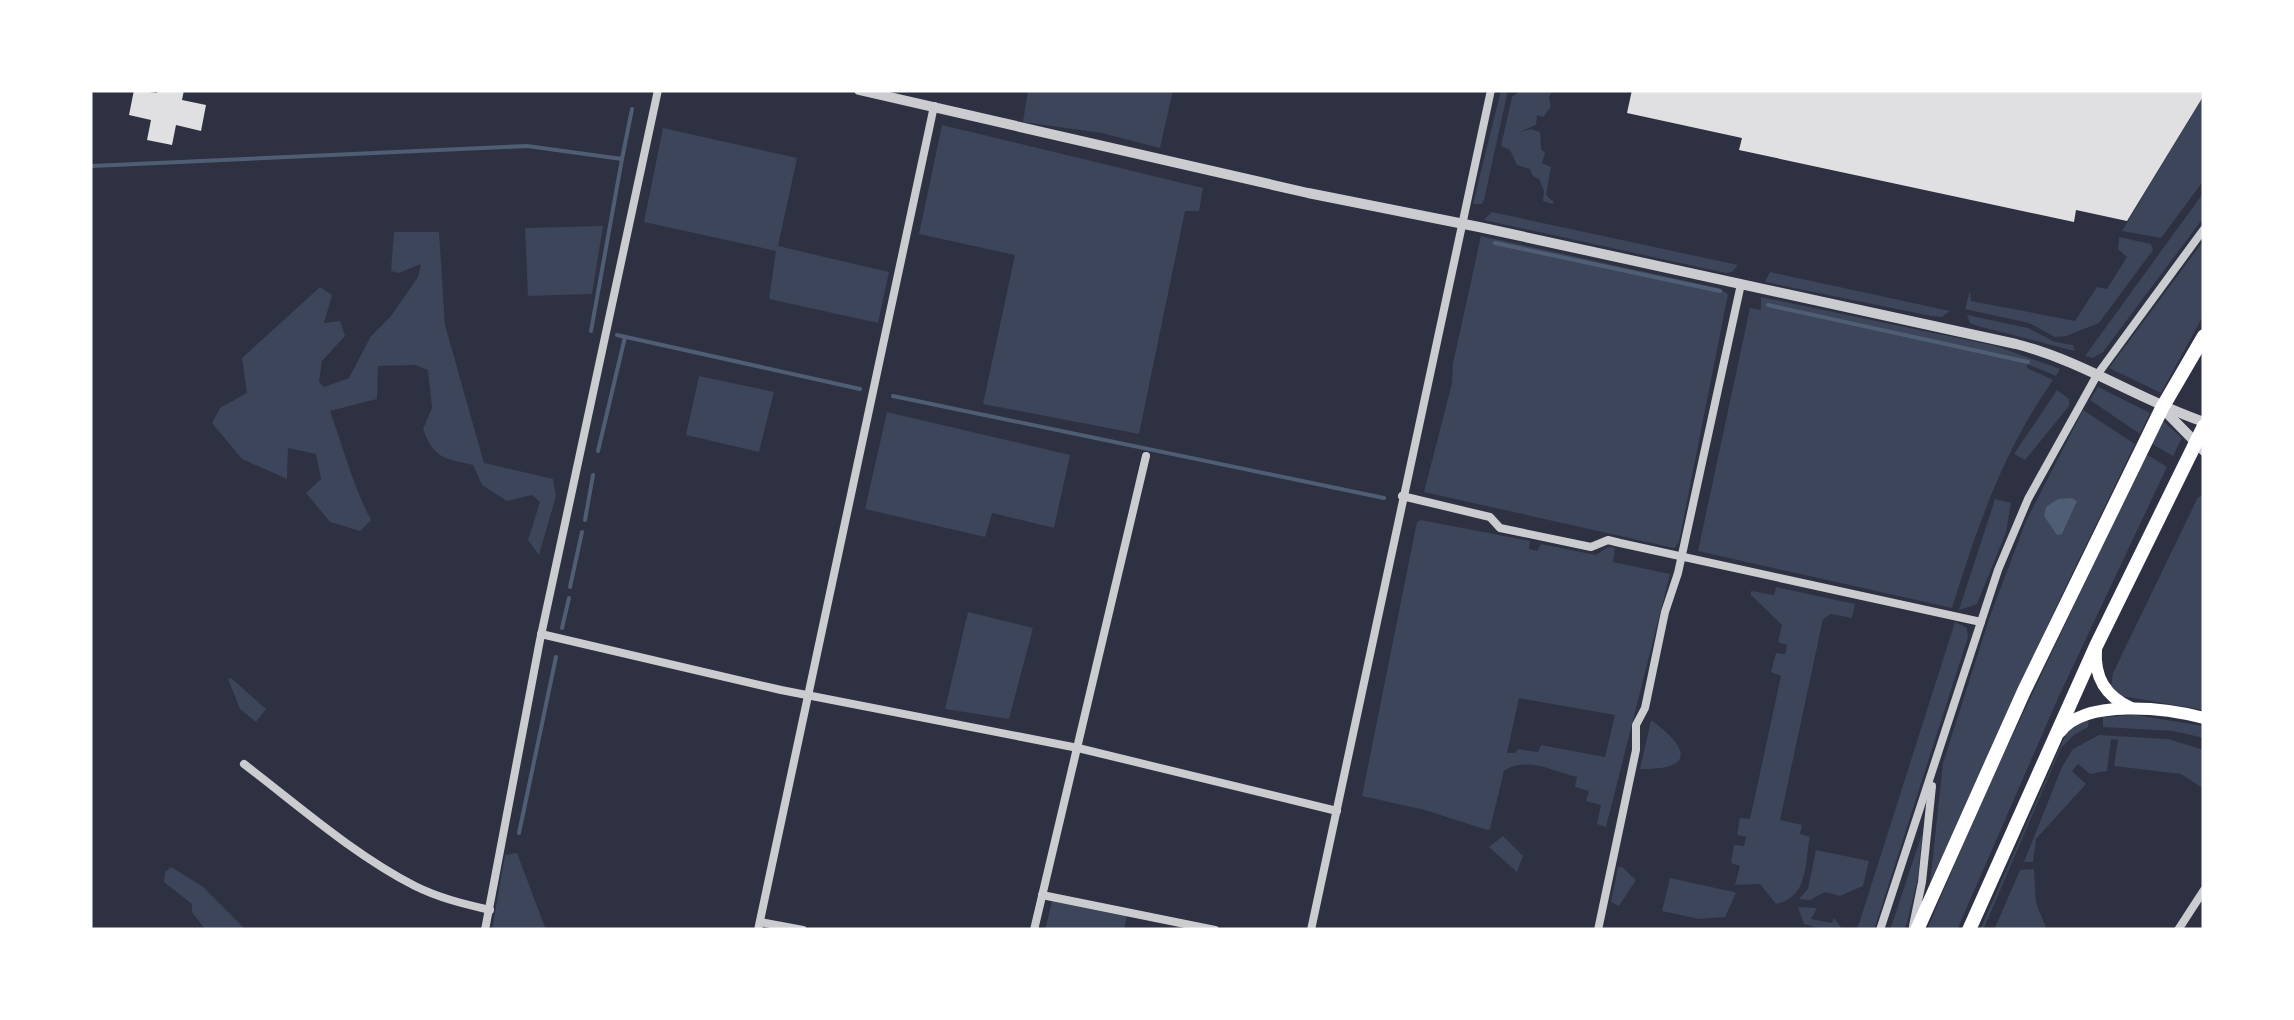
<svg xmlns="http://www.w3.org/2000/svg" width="2294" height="1020" viewBox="0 0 2294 1020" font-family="'PT Sans Narrow',sans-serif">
<rect width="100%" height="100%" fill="#2d3142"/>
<g fill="#3c4559" fill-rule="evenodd">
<path d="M1028,90H1173L1160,148L1102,133L1023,122Z"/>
<path d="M1501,90H1508L1484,200L1482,204H1473Z"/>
<path d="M1521,90H1553L1549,97L1551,107L1543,117L1537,115L1536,125L1519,132L1531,129L1540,132L1541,149L1545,153L1542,163L1551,167L1546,195L1554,202L1552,204L1543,201L1544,191L1539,179L1533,176L1530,169L1517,165L1510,150L1501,146L1512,97Z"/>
<path d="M2204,95V180L2161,238L2122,231Z"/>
<path d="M942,125L1203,188L1199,211H1185L1139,434L983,404L1015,255L919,234Z"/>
<path d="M663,128L797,158L778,246L889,272L878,323L769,299L776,251L644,222Z"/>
<path d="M2204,192V217L2103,352L2093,358L2085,356Z"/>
<path d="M1492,212L1738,265L1732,272L1726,273L1484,220Z"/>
<path d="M603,226L592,294L528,296L525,228Z"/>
<path d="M394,232H439L445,325L484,463L553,479L556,496L539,555L528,540L540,502L532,495L507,501L482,485L473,465C444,458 434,459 423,429L432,408L428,370L415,365L378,366L377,399L330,411C343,447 353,486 371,520L360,531L330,522L306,493L321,479L316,454L288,448L287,479L242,459L212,423L220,408L247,393L242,358L320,287L332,295L324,323L340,321L345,336L322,361L319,382L324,387L349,378L371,336L391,316L418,277L421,264L399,273L391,271Z"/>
<path d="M1481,236L1718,288L1728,294L1679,542L1674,548L1424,492L1452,383L1453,363Z"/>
<path d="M2119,237L2151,244L2153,250L2099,323L2066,336L2055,337L2029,323L1965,309L1970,291L1971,301L2075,321L2097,287L2107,289L2127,257L2118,249Z"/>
<path d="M2204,240V314L2161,393L2109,368Z"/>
<path d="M1770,272L1950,311L1942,317L1931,316L1765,282Z"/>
<path d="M1761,297L1996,346L2060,369L2056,376L2027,364V368L2053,380C2001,455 1979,523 1952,608L1698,551L1750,308L1761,310Z"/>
<path d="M1967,315L2028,328L2055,342L2073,345L2075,351L1978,326L1970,323Z"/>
<path d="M699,376L774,392L759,452L686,435Z"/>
<path d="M2098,387L2150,413L2140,434L2090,400Z"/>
<path d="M2057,390L2069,399V406L2025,460L2014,454Z"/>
<path d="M2083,410L2135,444L2058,603L1930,883L1943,763L1990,616L2026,521Z"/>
<path d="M887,412L1070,455L1054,528L992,513L985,537L865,509Z"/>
<path d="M2163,421L2182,438L2173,456L2152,444Z"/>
<path d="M2146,454L2167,467L2059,696L1957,930H1927L1980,804Z"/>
<path d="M2202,496L2204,710L2121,696L2111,687L2113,673L2198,497Z"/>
<path d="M1995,499L2011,503L2006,532L1977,604L1959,610Z"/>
<path d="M1421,520L1530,541L1529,549L1537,551L1541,544L1596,555L1608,547L1615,548L1613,562L1670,574L1606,827L1597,824L1601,805L1586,801L1589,791L1575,787L1577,777C1552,771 1526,756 1504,771L1490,829L1487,830L1425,810L1362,796L1417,522ZM1519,698L1615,715L1605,757L1541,745L1538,752L1518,749L1515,753H1507Z"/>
<path d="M1776,587L1855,604L1852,618L1831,614L1823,619L1780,820L1802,825L1800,834L1810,837C1804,862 1810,897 1776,904L1760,884L1735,885L1740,866L1731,863L1734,845L1744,846L1746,837L1737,835L1740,818L1750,819L1781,676L1771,672L1776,653L1785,654L1787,645L1778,642L1782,625L1751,595V591L1774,595Z"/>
<path d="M968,612L1033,628L1009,719L945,709Z"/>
<path d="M1955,622L1967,628L1968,637L1874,930H1857Z"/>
<path d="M231,678L266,709L256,722L240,709L228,679Z"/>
<path d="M2135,715L2204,726V738L2173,731L2103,727V717Z"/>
<path d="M2089,717L2088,727L2074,735L2061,748L1983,930H1980L2066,734L2071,726Z"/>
<path d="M1651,720C1688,747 1697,770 1640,769Z"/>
<path d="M2099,735L2168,739L2204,750V789L2181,774L2114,766L2118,740L2111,739L2107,771L2090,774L2078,764L2072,771L2086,784L2036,839L2033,862H2024L2062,767L2073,749Z"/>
<path d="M1922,834L1918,877L1907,923L1904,930H1890Z"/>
<path d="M1503,836L1523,856L1517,872L1489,847Z"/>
<path d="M1816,850L1869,861L1863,886L1840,896L1825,892L1810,900L1799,899L1808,889Z"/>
<path d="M517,853L546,930H492L505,855Z"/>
<path d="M171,867L202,886L246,930L204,928L192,912V904L164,882L165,872Z"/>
<path d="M1618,867H1622L1636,880L1619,906L1611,902Z"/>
<path d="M2034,869L2036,903L2047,930H1994L2020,870Z"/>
<path d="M1670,878L1734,892L1736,893L1725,917L1699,919L1662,911Z"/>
<path d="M1052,901L1127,915L1124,930H1045Z"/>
<path d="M1798,907L1817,908L1811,919L1832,923L1834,918L1843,930H1826L1804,924Z"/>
</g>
<path fill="#4f5d75" d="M2072,498L2077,501L2062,534L2057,535L2044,516L2046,507L2058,499Z"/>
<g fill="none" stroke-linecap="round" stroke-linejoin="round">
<g stroke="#4f5d75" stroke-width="4">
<path d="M92,166L527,146L622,159L632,109"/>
<path d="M1495,243L1720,291"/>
<path d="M1768,305L2028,362"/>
<path d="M591,331L622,159"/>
<path d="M617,335L860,389"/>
<path d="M893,396L1384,498"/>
<path d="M598,451L625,337"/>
<path d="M585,520L593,475"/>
<path d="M570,587L582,532"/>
<path d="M562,628L569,598"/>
<path d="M519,833L556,657"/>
</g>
</g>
<g fill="#e0e0e3">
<path d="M134,90L157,93V90H184L182,100L206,105L201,131L176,125L172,145L147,140L151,120L129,115Z"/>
<path d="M1632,90H2204V95L2127,221L2076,210L2074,222L1739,150L1742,138L1627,113Z"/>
</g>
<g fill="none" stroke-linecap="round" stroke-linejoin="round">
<g stroke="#caccd0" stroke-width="8">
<path d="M1402,496L1490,517L1500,528L1591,547L1608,540L1620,543L1981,622"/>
<path d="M541,634L781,690L1078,748L1337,811"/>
<path d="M244,764C299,806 353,854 415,886C439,898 464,904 490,910"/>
<path d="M1042,895L1215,930"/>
<path d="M760,922L803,930"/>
<path d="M1913,926L1922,882L1932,786"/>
<path d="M485,930L540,640L658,90"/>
<path d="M758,930L934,106"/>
<path d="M1034,930L1146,456"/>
<path d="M1311,930L1491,90"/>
<path d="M1598,930L1636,750V725L1645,708L1665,612L1678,573L1741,284"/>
<path d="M1880,930L1998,570L2028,499L2097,375L2204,229"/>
<path d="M2178,930L2204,890"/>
</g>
<g stroke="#caccd0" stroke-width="10">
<path d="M859,90L1308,193L1479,227L2016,344C2083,361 2139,400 2204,422"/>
<path d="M2166,412L2204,451"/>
</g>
<g stroke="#fff" stroke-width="12">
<path d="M2096,649C2094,677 2105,696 2131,708"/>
<path d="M2060,732C2085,698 2167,708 2204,718"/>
</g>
<g stroke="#fff" stroke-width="14">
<path d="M1917,930L2024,691L2162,408L2204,336"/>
<path d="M1969,930L2096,646L2204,426"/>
</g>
</g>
<rect width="2294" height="1020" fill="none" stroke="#ffffff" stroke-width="185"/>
</svg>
